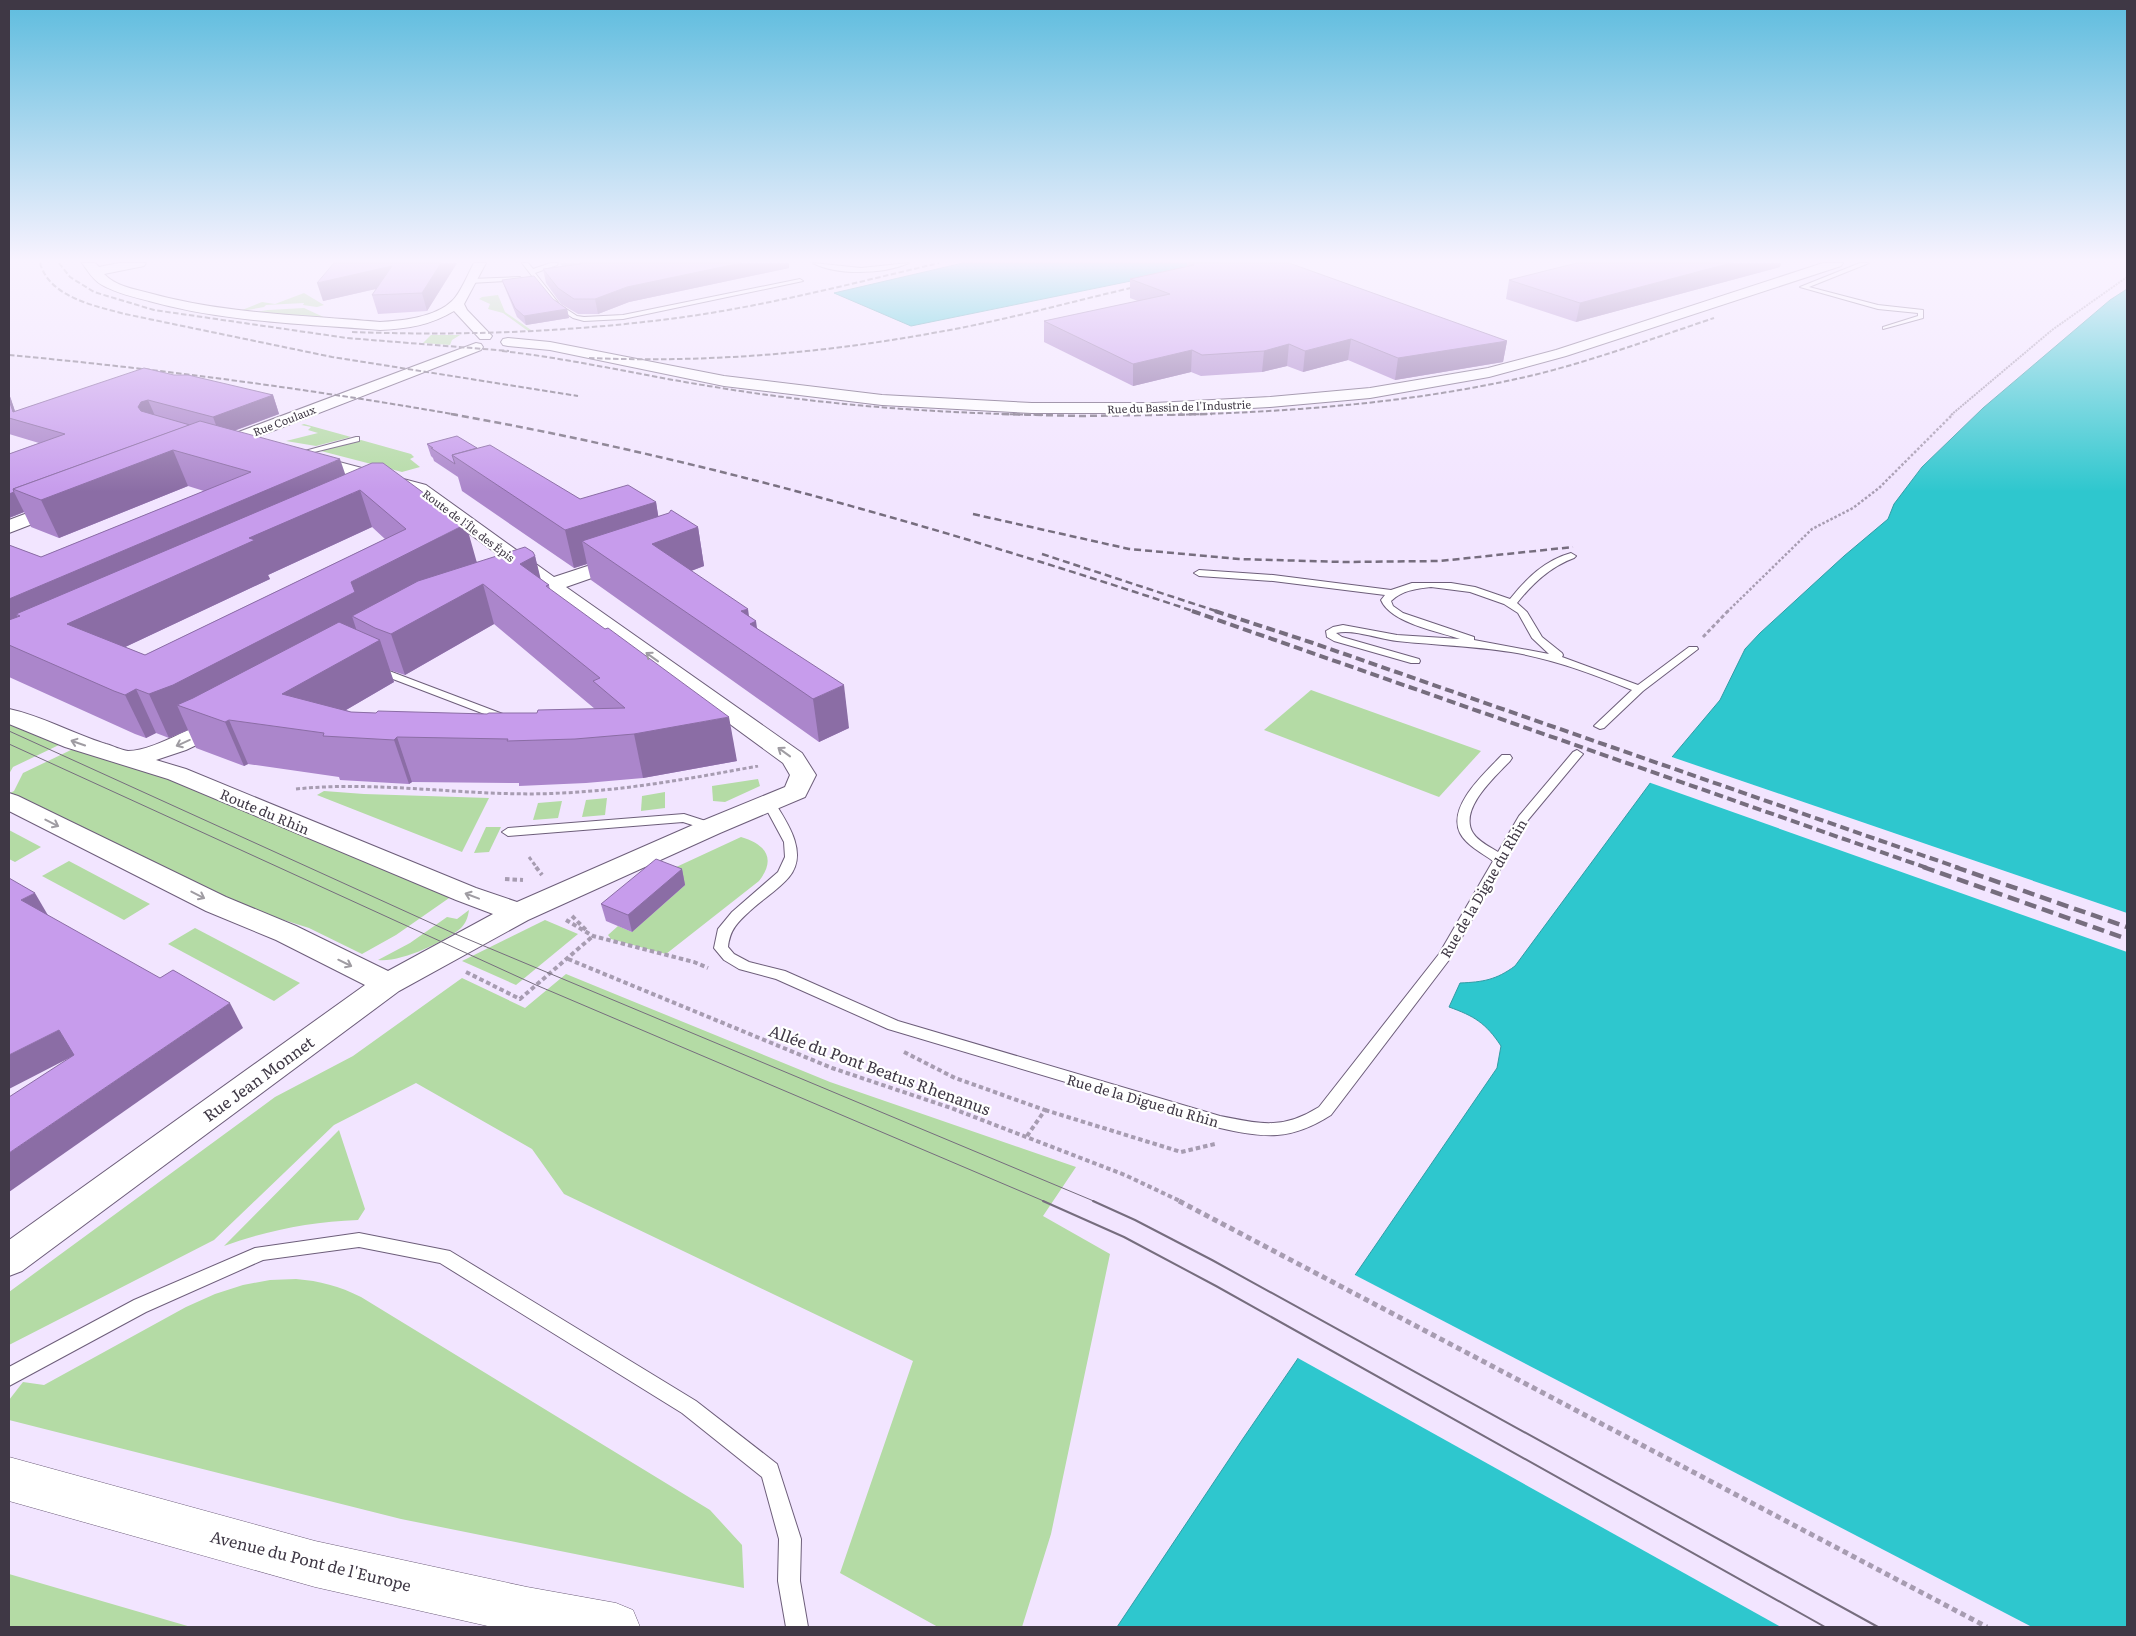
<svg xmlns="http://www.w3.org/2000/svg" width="2136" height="1636" viewBox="0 0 2136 1636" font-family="Literata,serif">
<rect width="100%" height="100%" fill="#f2e5ff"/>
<g fill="#b4dba5">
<path d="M304,293L324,305L317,307L303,305L304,303L266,305L264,307L237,312L262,302L275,304Z"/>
<path d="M498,295L505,312L531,330L528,331L503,313L488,309L490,304L479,299L482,297Z"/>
<path d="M304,308L330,320C319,318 304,313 293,317L260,312L250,313L268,310Z"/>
<path d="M431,335H460L452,340L450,345L423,343Z"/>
<path d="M304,424L351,437L316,446L286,441L318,433L308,430L311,427L301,425Z"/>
<path d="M361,440L411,454L414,457L410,459L420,467L402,472L321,451Z"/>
<path d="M1311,690L1481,751L1439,797L1264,730Z"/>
<path d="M9,724L61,744L13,767L9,774Z"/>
<path d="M73,749L166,778L452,896L396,935L362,954L309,928L227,902L10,793L14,791L23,773Z"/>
<path d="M758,779L760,786L725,802L713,801L712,786Z"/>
<path d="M324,791L364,794L489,798L462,852L317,795Z"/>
<path d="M665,792V808L641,811L642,796Z"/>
<path d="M607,798L605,815L582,817L586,800Z"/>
<path d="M562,801L558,818L533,820L538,803Z"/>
<path d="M486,827H501L489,852L474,853Z"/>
<path d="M9,830L41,847L15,862L9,859Z"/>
<path d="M741,837C765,844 777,858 759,881L666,954L611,939L608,935L618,926L632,932L685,885L659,875Z"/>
<path d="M69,861L150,904L124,920L42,876Z"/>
<path d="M469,910C468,917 466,923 461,928C445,942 399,963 378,960L410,943L447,917L457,919Z"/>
<path d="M545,920L578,934L516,985L462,961Z"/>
<path d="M195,928L300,983L274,1001L168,944Z"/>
<path d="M566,974L830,1082L1076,1167L1043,1216L1110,1254L1051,1534L1022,1627H938L840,1573L913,1361L564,1194L532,1149L416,1083L334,1125L214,1240L9,1345V1292L275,1097L353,1056L462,978L525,1008Z"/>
<path d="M339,1130L365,1209L358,1220C311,1222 268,1230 224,1246Z"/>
<path d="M296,1279C320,1281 339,1286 361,1297L710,1510L742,1545L744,1588L401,1519L9,1420V1400L23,1382L44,1385L186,1307L215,1294L243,1285L270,1280Z"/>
<path d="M9,1574L191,1627H9Z"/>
</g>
<g fill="#2ec7ce" stroke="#339ca5">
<path d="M963,263H1219L911,326L834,293Z"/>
<path d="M2127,289V1627H1117L1242,1440L1497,1068L1501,1046C1486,1023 1474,1016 1449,1007L1460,983C1483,982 1496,980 1515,966L1651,782L1720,700L1745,649L1760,633L1844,556L1888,519L1894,504L1922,467L1983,408L2110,300Z"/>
</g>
<g fill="#f2e5ff">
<path d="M1669,756L2127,913V952L1648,782Z"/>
<path d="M1353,1274L2032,1627H1781L1296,1357Z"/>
</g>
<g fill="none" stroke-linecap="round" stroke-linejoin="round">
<g stroke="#6d5e7a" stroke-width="2">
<g id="service">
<path d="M522,263H528L533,269L551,263H558L557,265L535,273L560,305L577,316L584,317L623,315L800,279L803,281L623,319L584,321L573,318L556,307Z"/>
<path d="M813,263L861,268L909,263C884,274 837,276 813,263Z"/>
<path d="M1860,263H1869L1809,287L1878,305L1923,310V318L1883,329V327L1918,316V313L1878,309L1800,287Z"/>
<path d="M520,277L522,280L470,283L467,281L470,279Z"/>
<path d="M356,437H359V441L294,457L290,455Z"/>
<path d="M1571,553L1576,556L1574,558C1550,567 1533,583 1517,603L1527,612L1542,637L1562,653L1563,655L1562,657L1638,685L1689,647H1697L1698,649L1643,691L1604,728L1600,729L1594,726L1596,724L1632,690C1593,674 1553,659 1511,652C1473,646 1435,645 1397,641C1377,639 1355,629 1336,633L1342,637L1419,659L1420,661L1419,663H1411L1334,641L1327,637L1326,631L1333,627L1343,625L1397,635L1460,639C1437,631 1391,623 1381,600L1385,595L1273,581L1199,576L1194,573L1199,570L1273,575L1391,590L1412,583H1451L1475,587L1510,599C1526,579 1545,560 1571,553ZM1431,587L1470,592L1504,604L1518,613L1532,638L1549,654L1474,640V637L1403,613L1393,606L1391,601C1403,590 1415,589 1431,587Z"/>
<path d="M376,666L508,716L510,718L504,721L500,720L372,671L371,669L372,667Z"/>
<path d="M1577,750L1583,754L1528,820L1449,960L1331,1115C1291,1141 1264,1138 1220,1128L888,1029L776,979L739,969L724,960L714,948L718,929L732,912L778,872L785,857L784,842L763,803L765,800H773C787,822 809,853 789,877C779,889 763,899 751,910C738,922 730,929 728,947L734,954L749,962L785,971L898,1021L1220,1116C1261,1124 1282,1130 1319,1107L1439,954L1493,861C1482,853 1466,845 1460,833C1447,806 1485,773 1502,755H1510L1512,758L1510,761C1496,776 1458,809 1473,833C1478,841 1490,847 1498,852L1519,816L1573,752Z"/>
<path d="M684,814L715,824L717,827L711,831L683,822L508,836L502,832L508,828Z"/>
<path d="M359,1233L450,1251L696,1401L777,1464L801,1539L800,1581L808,1627H786L778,1581L779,1539L762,1477L682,1413L440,1263L359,1247L263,1260L146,1312L9,1386V1367L134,1300L255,1248Z"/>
</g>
</g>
<g stroke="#6d5e7a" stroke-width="2">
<g id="minor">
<path d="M82,263H95L99,267L119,263H146L144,266L104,274C115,286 134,289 149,293C224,314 303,315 380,322C401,321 436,317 452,301C460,294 468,274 474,263H486L464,304L467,310L492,336L490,339H480L454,311C431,325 407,329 380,330C303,324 224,322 149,301C133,297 116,293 102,285C93,280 88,271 82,263Z"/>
<path d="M1823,263H1843L1841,266L1566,356L1489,377L1370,398L1270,407L1155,413H1032L882,405L724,386L550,350L508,346L503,345L501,342L503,339L508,338L550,342L724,376L882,395L1032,403H1155L1270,397L1370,388L1488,368L1556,350Z"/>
<path d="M476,343L481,344L483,347L481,350L221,451H209L206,447L209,443Z"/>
<path d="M309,454L426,485L554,577L615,557L622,555L629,557L632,561L629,565L566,587L802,753L816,775L805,797L720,833L528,920L399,991L22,1271L9,1276V1240L365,985L276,940L206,911L9,811V793L18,796L226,897L296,926L388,971L493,914L456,900L168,779L65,747L9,724V709C42,716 74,734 106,744C113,746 121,750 128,751C161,751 209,712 232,718L236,723L232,728L186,750L156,760L186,769L476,888L517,902L702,821L785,787L790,775L783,763L414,493L303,463L300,459L303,455Z"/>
<path d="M59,501L66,503L68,507L66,511L9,533V520Z"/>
</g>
</g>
<g stroke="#6d5e7a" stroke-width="1">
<path id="primary" d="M9,1457L315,1541L527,1587L616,1603L633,1610L640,1627H492L315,1587L9,1501Z"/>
</g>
<path stroke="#a79cb1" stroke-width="2" stroke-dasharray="2 1" stroke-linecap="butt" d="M1951,415L2052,330L2127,277"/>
<path stroke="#a79cb1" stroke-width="2.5" stroke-dasharray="2.5 2" stroke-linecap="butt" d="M1727,612L1812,529L1853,508L1879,488L1953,414"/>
<g stroke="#a79cb1" stroke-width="3" stroke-dasharray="4 2.5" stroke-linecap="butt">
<path d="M1703,637L1728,611"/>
<path d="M296,789C384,780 474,798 562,793C628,790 693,778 758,766"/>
<path d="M529,857L537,868"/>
</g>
<g stroke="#a79cb1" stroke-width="4" stroke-dasharray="4.5 3" stroke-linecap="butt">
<path d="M536,867L542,875"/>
<path d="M505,879L523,880"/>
<path d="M572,916L587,931"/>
<path d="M566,920L593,936L694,962L708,968"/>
<path d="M568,959L832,1068L951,1108L1125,1175L1182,1202"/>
<path d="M466,972L520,999L593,936"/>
<path d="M904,1052L955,1078L1045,1110L1027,1136"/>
<path d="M1045,1110L1181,1152L1215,1144"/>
</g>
<path stroke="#a79cb1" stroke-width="5" stroke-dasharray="5.5 4" stroke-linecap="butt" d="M1179,1201L1987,1627"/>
<use href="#service" fill="#fff" fill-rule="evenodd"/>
<use href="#minor" fill="#fff" fill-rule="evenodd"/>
<use href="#primary" fill="#fff" fill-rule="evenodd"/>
<g stroke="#766d7e" stroke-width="1">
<path d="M9,731L453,933L1096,1202"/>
<path d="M9,744L536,985L1046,1202"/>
</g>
<g stroke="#766d7e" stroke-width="2">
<path d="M1043,1201L1124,1237L1216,1286L1825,1627"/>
<path d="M1093,1201L1135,1220L1212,1260L1878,1627"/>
</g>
<g stroke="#766d7e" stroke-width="2" stroke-dasharray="5.5 2.5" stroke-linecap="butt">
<path d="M40,263C49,297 95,306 125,314L332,357L578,396"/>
<path d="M59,263L70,277L94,292L154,310L347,338L509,351"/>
<path d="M352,332C463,336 574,332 684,317C770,305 854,283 939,263"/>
<path d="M502,351C574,359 644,376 715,387C823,405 934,413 1043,415"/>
<path d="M9,355C160,369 309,389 458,415"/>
<path d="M589,358C709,363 827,353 944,331C1011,319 1077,300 1144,285"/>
<path d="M1170,415C1292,412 1415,403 1534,375C1595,360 1654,338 1714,318"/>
</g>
<g stroke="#766d7e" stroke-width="2.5" stroke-dasharray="7 4" stroke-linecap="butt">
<path d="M451,414C705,459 952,531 1196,612"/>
<path d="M1002,414L1080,416L1212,414"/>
<path d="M973,514L1129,549L1239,559L1344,562L1440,561L1573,547"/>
<path d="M1042,554L1219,612"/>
</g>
<g stroke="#766d7e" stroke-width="4" stroke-dasharray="9 4.5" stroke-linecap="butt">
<path d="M1192,611L1927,868"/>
<path d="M1215,611L1313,643L1959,868"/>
</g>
<g stroke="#766d7e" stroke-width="4.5" stroke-dasharray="12 6" stroke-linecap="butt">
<path d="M1923,867L2127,939"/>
<path d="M1955,867L2127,927"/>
</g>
</g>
<g fill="#ab86cb" fill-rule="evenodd">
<path d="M334,263H457L427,311L378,314L372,295L376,289L323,301Z"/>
<path d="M560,263H789V268L629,302L598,314H578L561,304L546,283L543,269L562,266Z"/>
<path d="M1187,263L1507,341L1503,362L1395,380L1348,360L1303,372L1287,366L1262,372L1201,376L1191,372L1133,386L1044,342V321L1138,301L1130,298V279L1187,267Z"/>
<path d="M1577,263H1781L1780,267L1576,322L1506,299L1509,280Z"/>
<path d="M502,280L553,299L567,309L569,318L526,325L517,317L505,288Z"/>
<path d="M174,375L273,395L279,414L234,431L345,474L477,562L535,556L540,579L549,585L550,590L737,761L643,778L586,783L519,786V783L412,782L409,784L340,780L339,777L248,764L244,766L196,748L188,730L169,738L156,733L146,738L135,734L9,677V545L41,557L204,491L188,486L59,538L31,527L24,512L9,518V454L39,443L9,434V394L15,411ZM372,527L385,539L145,655L125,647L270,579L268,575ZM494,624L595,709L537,713L487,714L376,713L351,712L346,710L394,682L389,670L405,675Z"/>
<path d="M427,444L477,448L580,499L656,502L658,516L698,527L704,566L691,571L749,617L757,628L849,728L819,742L591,580L587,564L574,568L462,491L458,477L434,461L433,458L431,456Z"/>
<path d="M682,869L685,885L632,932L606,921L601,904Z"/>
</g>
<g fill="#8b6da5">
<path d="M441,263H457L427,311L422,293Z"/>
<path d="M741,263H789V268L629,302L598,314L595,299L627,287Z"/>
<path d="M1731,263H1781L1780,267L1576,322L1580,303Z"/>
<path d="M392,266L397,284L323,301L317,283Z"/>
<path d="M567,309L569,318L526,325L524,316Z"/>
<path d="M1351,339L1348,360L1303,372L1305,351Z"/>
<path d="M1507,341L1503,362L1395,380L1398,358Z"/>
<path d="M1289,344L1287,366L1262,372L1264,351Z"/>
<path d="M1192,350L1191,372L1133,386V364Z"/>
<path d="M9,394L11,399L18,421L13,412L9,400Z"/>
<path d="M273,395L279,414L220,436L213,417Z"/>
<path d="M148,400L156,418L148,420L138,407L141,402Z"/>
<path d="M173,450L188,486L59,538L41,500Z"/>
<path d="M340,459L352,494L360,490L372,527L268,575L270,579L87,665L20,616L16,614L29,640L9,635V599Z"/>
<path d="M14,492L24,512L9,518V494Z"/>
<path d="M656,502L662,539L582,541L587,564L574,568L565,530Z"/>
<path d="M466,524L477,563L352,616L359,638L177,705L188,730L169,738L149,694L351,582Z"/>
<path d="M698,527L704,566L659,583L652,544Z"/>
<path d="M535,556L545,596L520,564Z"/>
<path d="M483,584L494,624L405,675L391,634Z"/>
<path d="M748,609L750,623L756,621L762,663L741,611Z"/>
<path d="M380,640L394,682L310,731L282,694Z"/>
<path d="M844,685L849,728L819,742L813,699Z"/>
<path d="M136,689L156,733L146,738L125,695Z"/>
<path d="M729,717L737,761L643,778L634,734Z"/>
<path d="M229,720L248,764L244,766L225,722Z"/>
<path d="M397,737L412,782L409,784L394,740Z"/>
<path d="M682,869L685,885L632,932L628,915Z"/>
<path d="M35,893L49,917L21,900Z"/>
<path d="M230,1003L243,1028L9,1192V1153Z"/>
<path d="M59,1030L75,1055L9,1089V1055Z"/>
</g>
<g fill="#c79cec" stroke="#8b6da5" fill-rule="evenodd">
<path d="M334,263H441L422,293L372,295L392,266L317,283Z"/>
<path d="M579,263H741L627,287L595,299H574L558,288L543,269L581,264Z"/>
<path d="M1188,263H1289L1507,341L1398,358L1351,339L1305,351L1289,344L1264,351L1202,355L1192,350L1133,364L1044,321L1170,294L1130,279L1194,265Z"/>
<path d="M1577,263H1731L1580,303L1509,280Z"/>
<path d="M534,276L553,299L567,309L524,316L515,308L502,280Z"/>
<path d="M144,368L174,375H188L273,395L213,417L148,400L141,402L138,407L141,411L190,425L13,489L14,492L9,494V454L65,434L9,418V400L13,412Z"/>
<path d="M200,421L340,459L9,599V545L41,557L251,472L173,450L41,500L13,489Z"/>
<path d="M457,436L477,448L452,455L455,464L431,448H433L427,444Z"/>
<path d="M490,445L580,499L628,485L656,502L565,530L452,455Z"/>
<path d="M372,463H383L466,524L351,582L355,592L173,685L149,694L136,689L125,695L114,691L9,645V620L20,616L16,614ZM360,490L406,529L145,655L67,624L255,540L249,538Z"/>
<path d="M671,510L698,527L652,544L748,609L741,611L756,621L750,624L844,685L813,699L582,541L669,513Z"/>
<path d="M525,547L533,552L535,556L520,564L549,585L546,586L605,629L608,628L729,717L634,734L575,739L507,741L508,739L397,737L394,740L323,736L324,733L229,720L225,722L177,705L193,698L339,622L380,640L282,694L351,712L376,713L378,711L487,714L489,713H537L538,710L625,708L593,681L600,678L483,584L391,634L375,628L352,616L418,581Z"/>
<path d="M656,859L682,869L628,915L601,904Z"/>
<path d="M9,878L35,893L21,900L160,978L173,970L230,1003L9,1153V1097L74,1055L59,1030L9,1055Z"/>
</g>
<defs><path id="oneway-shaft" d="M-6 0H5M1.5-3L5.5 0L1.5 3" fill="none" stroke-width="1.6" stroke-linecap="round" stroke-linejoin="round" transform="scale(1.25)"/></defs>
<g stroke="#9f9ca2">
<use href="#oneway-shaft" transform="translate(652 657) rotate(-144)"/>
<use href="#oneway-shaft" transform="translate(78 743) rotate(-161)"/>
<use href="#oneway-shaft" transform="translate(183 743) rotate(156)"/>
<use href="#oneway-shaft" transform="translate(784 752) rotate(-144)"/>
<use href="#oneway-shaft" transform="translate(52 823) rotate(27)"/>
<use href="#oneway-shaft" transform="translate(198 895) rotate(27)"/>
<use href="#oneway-shaft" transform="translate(472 896) rotate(-159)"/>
<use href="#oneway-shaft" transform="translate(345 963) rotate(26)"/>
</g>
<linearGradient id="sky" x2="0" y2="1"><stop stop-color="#5dbcde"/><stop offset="0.53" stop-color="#f9f3ff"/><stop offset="1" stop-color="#f9f3ff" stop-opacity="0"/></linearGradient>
<rect width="2136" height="492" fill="url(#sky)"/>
<g text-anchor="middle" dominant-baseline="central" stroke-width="4.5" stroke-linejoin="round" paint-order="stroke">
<g font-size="11" fill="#3f3845" stroke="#fff">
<text transform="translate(1179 406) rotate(-2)">Rue du Bassin de l'Industrie</text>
<text transform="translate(284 420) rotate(-21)">Rue Coulaux</text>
<text transform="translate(469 525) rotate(37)">Route de l'Île des Épis</text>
</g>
<g font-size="14" fill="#3f3845" stroke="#fff">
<text transform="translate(265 811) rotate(23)">Route du Rhin</text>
<text transform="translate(1483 888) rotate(-60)">Rue de la Digue du Rhin</text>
<text transform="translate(1143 1100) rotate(16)">Rue de la Digue du Rhin</text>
</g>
<g font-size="16" fill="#3f3845" stroke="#fff">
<text transform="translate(880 1069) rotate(20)">Allée du Pont Beatus Rhenanus</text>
<text transform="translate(258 1078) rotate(-36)">Rue Jean Monnet</text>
<text transform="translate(311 1560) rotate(14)">Avenue du Pont de l'Europe</text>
</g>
</g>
<rect width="2136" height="1636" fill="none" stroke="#3f3845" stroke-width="20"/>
</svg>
